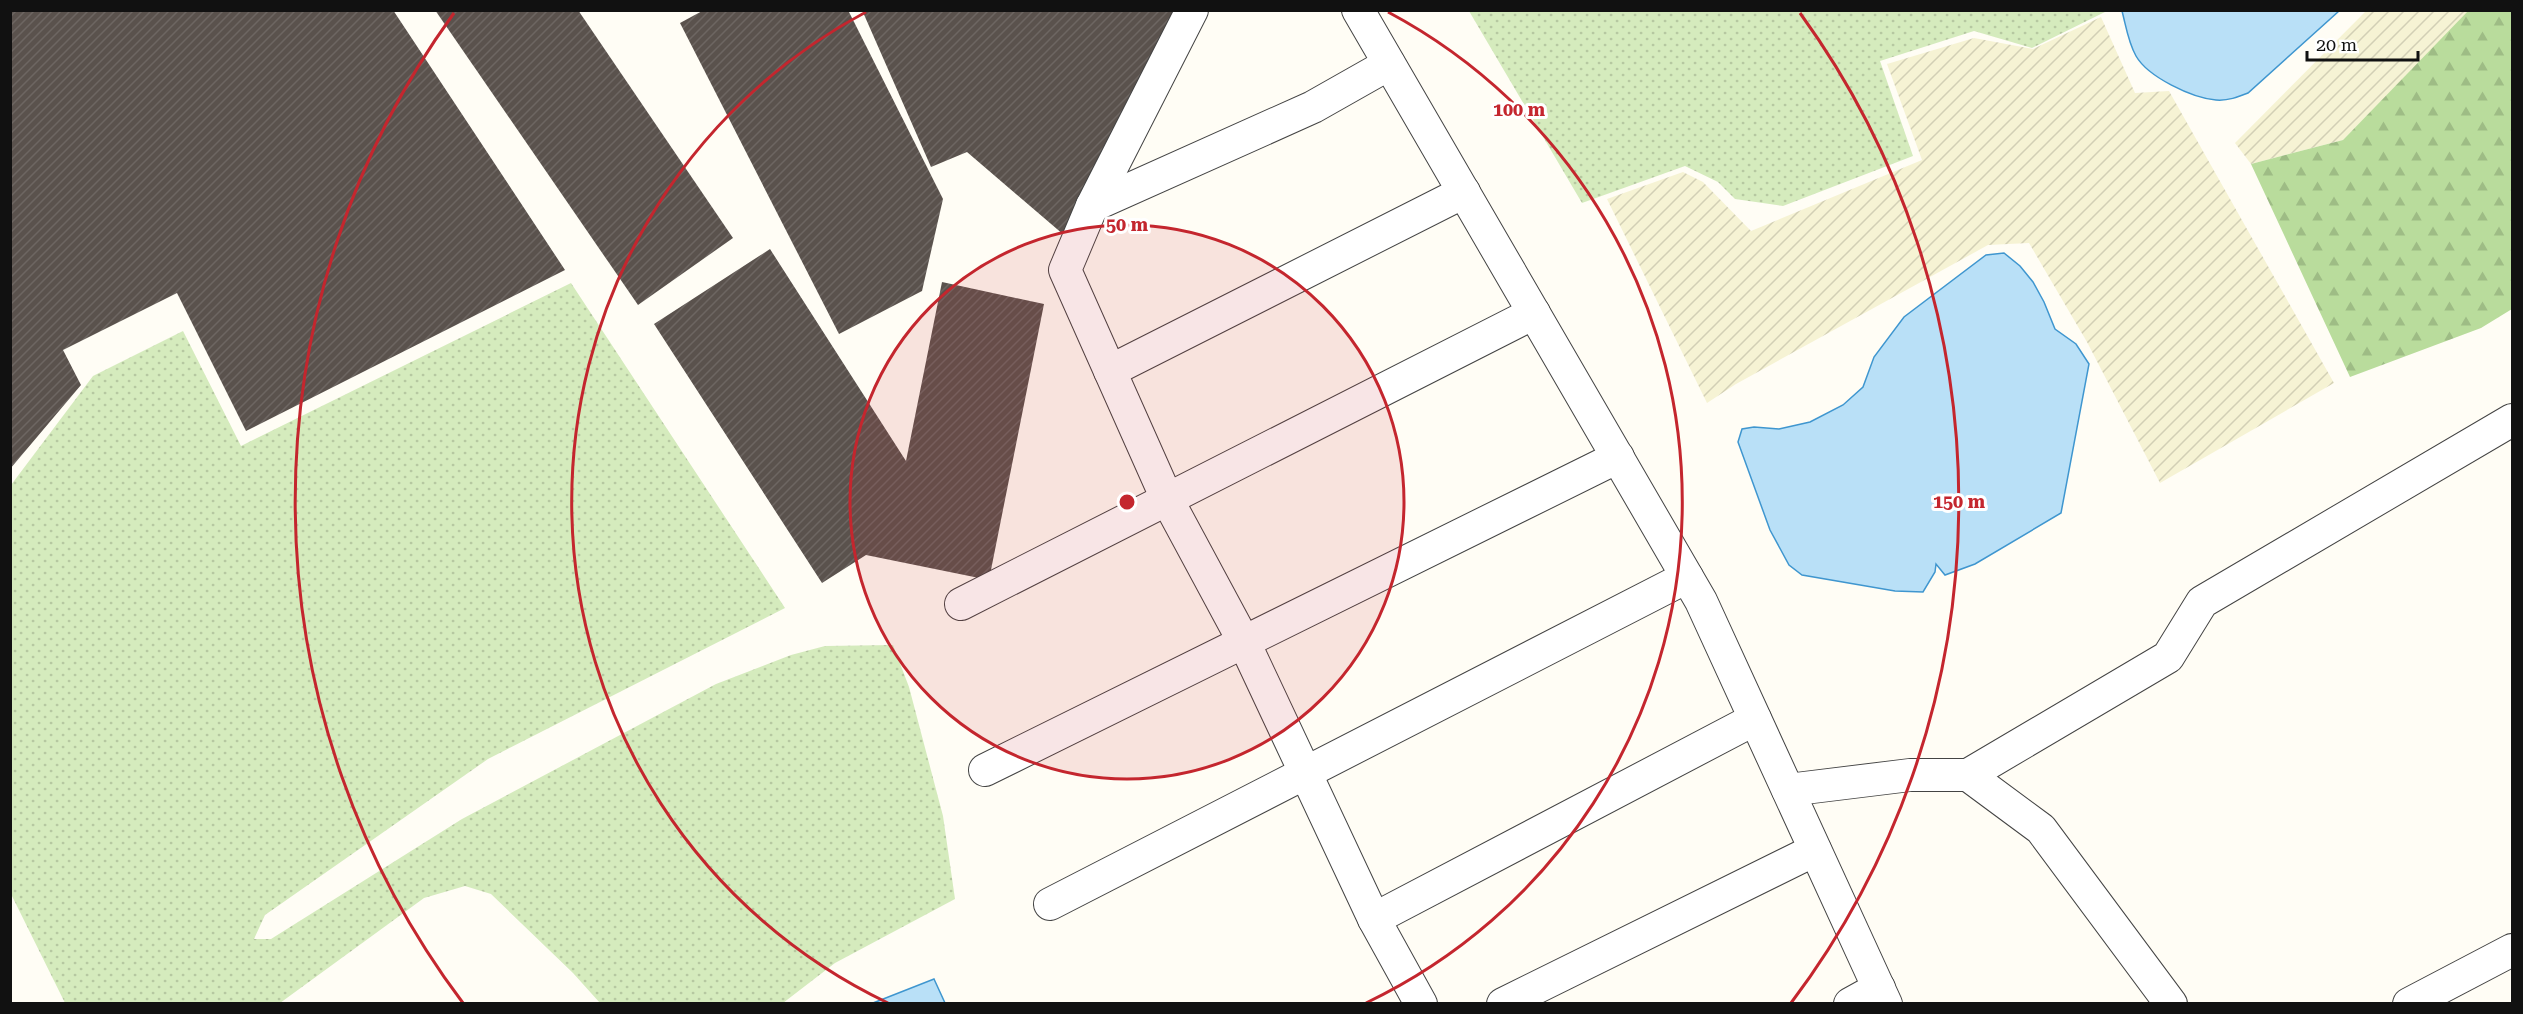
<svg xmlns="http://www.w3.org/2000/svg" width="2523" height="1014" viewBox="0 0 2523 1014" font-family="'Roboto Serif',serif">
<defs>
<pattern id="farmland-furrows" width="10" height="10" patternUnits="userSpaceOnUse" patternTransform="scale(1.5)"><rect width="10" height="10" fill="#f6f3d4"/><path d="M-1 1l2-2M0 10L10 0M9 11l2-2" fill="none" stroke="#d2cfb5"/></pattern>
<pattern id="grass-dots" width="8" height="8" patternUnits="userSpaceOnUse" patternTransform="scale(1.5)"><rect width="8" height="8" fill="#d5ebbd"/><path d="M2 2h.1M6 6h.1" fill="none" stroke="#b6c8a1" stroke-width="1.8" stroke-linecap="round"/></pattern>
<pattern id="forest-firs" width="22" height="20" patternUnits="userSpaceOnUse" patternTransform="scale(1.5)"><rect width="22" height="20" fill="#b9dc9c"/><path d="M5 1l3.5 6h-7zM16 11l3.5 6h-7z" fill="#9ebc85"/></pattern>
<pattern id="building-hatch" width="6" height="6" patternUnits="userSpaceOnUse" patternTransform="scale(1.5)"><rect width="6" height="6" fill="#5a524d"/><path d="M-1 1l2-2M0 6l6-6M5 7l2-2" fill="none" stroke="#6d6662"/></pattern>
</defs>
<rect width="100%" height="100%" fill="#fffdf5"/>
<g fill="url(#farmland-furrows)">
<path d="M2366,11H2469L2343,140L2251,164L2235,143Z"/>
<path d="M2101,17L2135,93L2169,91L2334,383L2160,483L2087,342L2029,243L1988,245L1736,384L1707,403L1607,199L1683,172L1703,182L1751,231L1922,160L1887,64L1974,38L2033,49Z"/>
</g>
<g fill="url(#grass-dots)">
<path d="M1469,11H2107L2032,48L1974,31L1880,61L1913,156L1783,206L1735,199L1718,182L1685,166L1582,203Z"/>
<path d="M571,283L785,608L488,759L265,915L254,939H271L462,819L716,684L791,655L825,646L893,645L909,687L943,816L955,899L835,963L783,1003H600L573,973L491,894L465,886L424,898L280,1003H65L11,894V485L93,376L183,331L241,446Z"/>
</g>
<path fill="url(#forest-firs)" d="M2469,10L2512,11V309L2481,328L2350,377L2251,164L2343,140Z"/>
<g fill="#b9e0f7" stroke="#3f96cf" stroke-width="1.5">
<path d="M2122,11V10L2339,11L2248,93C2238,97 2228,101 2216,100C2192,98 2148,77 2136,56C2128,42 2126,26 2122,11Z"/>
<path d="M2004,253L2020,266L2033,282L2044,302L2055,329L2076,344L2089,364L2061,513L1975,564L1945,575L1936,564L1935,572L1923,592L1895,591L1802,575L1789,565L1770,530L1738,442L1742,429L1754,427L1779,429L1810,422L1843,405L1863,387L1874,357L1904,317L1986,255Z"/>
<path d="M934,979L945,1003H873Z"/>
</g>
<g fill="url(#building-hatch)">
<path d="M10,10H393L565,270L246,431L177,293L63,350L81,385L10,469Z"/>
<path d="M435,10H578L733,238L638,305Z"/>
<path d="M704,10H848L943,199L922,291L839,334L680,23Z"/>
<path d="M862,10H1187L1071,241L967,152L931,167Z"/>
<path d="M770,249L906,461L942,282L1044,304L989,580L866,555L822,583L654,324Z"/>
</g>
<g fill="none" stroke-linecap="round" stroke-linejoin="round">
<g stroke="#444" stroke-width="34">
<g id="street">
<path d="M1192,10L1092,206L1065,270L1167,499L1244,642L1374,919L1421,1004"/>
<path d="M1358,10L1701,601L1886,1004"/>
<path d="M1092,206L1313,107L1389,64"/>
<path d="M1110,371L1464,192"/>
<path d="M961,604L1534,313"/>
<path d="M985,770L1618,457"/>
<path d="M1968,775L2168,657L2202,602L2512,420"/>
<path d="M1788,790L1910,775H1968L2041,829L2171,1004"/>
<path d="M1050,904L1687,577"/>
<path d="M1374,919L1755,719"/>
<path d="M1503,1004L1815,850"/>
<path d="M1850,1004L1879,988"/>
<path d="M2409,1004L2512,950"/>
</g>
</g>
<use href="#street" stroke="#fff" stroke-width="32"/>
</g>
<circle cx="1127" cy="502" r="277" fill="#c4262e" fill-opacity=".12"/>
<g fill="none" stroke="#c4262e" stroke-width="3">
<circle cx="1127" cy="502" r="277"/>
<path d="M888 1003A555 555 0 0 1 866 12M1388 12A555 555 0 0 1 1366 1003"/>
<path d="M463 1003A832 832 0 0 1 454 13M1800 13A832 832 0 0 1 1791 1003"/>
</g>
<circle cx="1127" cy="502" r="9" fill="#c4262e" stroke="#fff" stroke-width="3"/>
<g font-size="18" text-anchor="middle" font-weight="bold" fill="#c4262e" stroke="#fff" stroke-width="6" stroke-linejoin="round" paint-order="stroke">
<text x="1519" y="116">100 m</text>
<text x="1127" y="231">50 m</text>
<text x="1959" y="508">150 m</text>
</g>
<rect width="2523" height="1014" fill="none" stroke="#111111" stroke-width="24"/>
<path d="M2307 51v9h111v-9" fill="none" stroke="#111111" stroke-width="3"/>
<text x="2316" y="51" font-size="18" fill="#111111" stroke="#ffffff" stroke-width="4.5" paint-order="stroke">20 m</text>
</svg>
